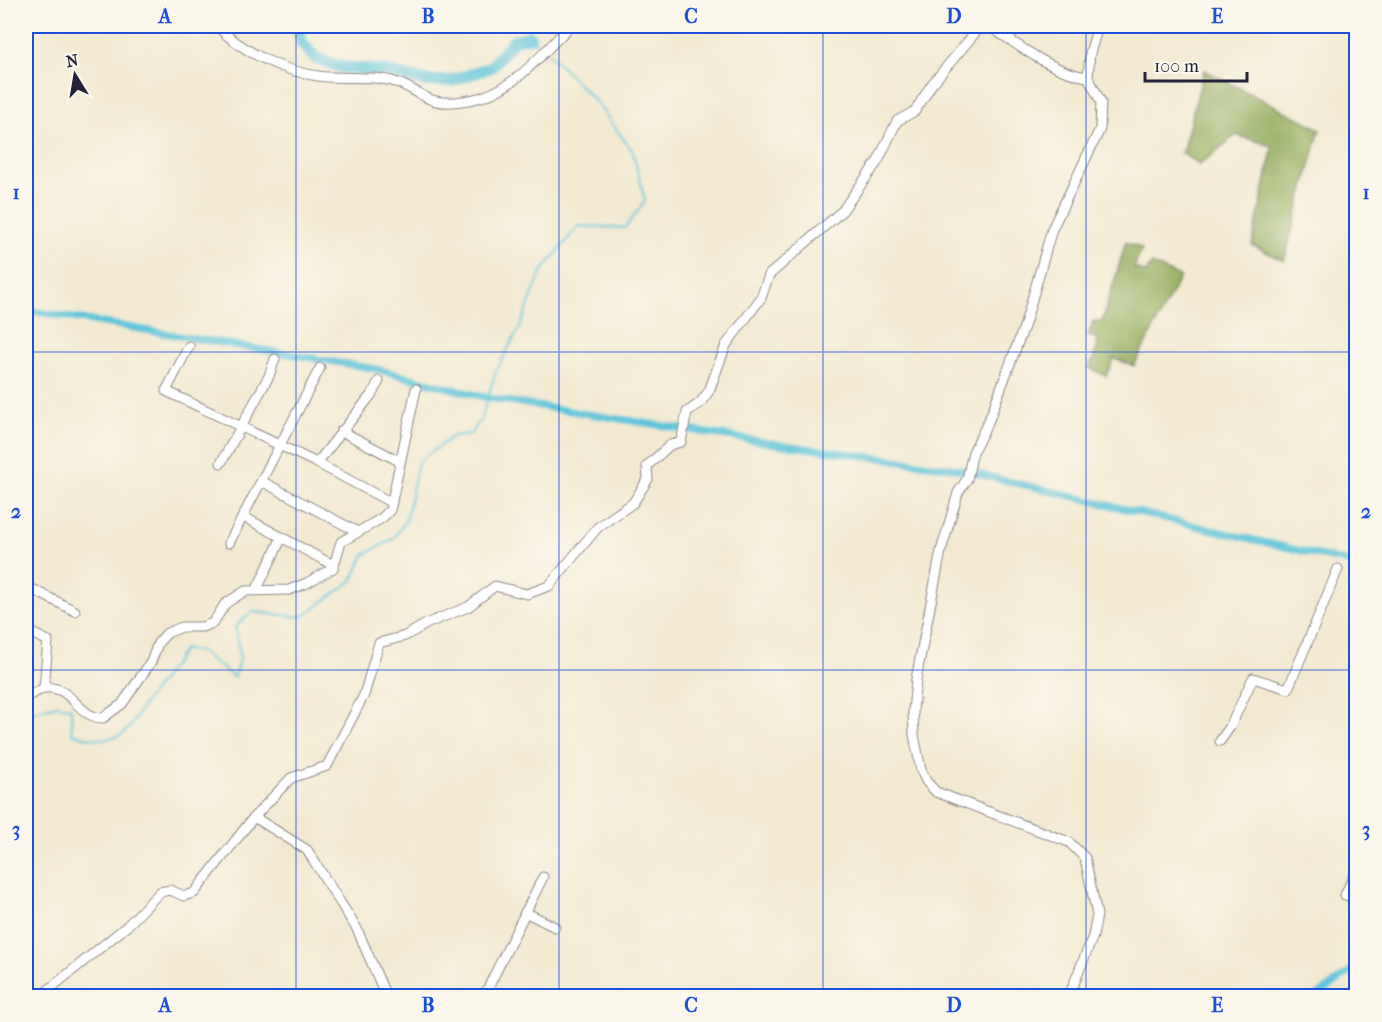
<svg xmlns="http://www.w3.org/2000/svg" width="1382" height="1022" viewBox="0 0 1382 1022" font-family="'IM FELL French Canon',serif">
<rect width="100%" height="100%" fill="#fbf7ec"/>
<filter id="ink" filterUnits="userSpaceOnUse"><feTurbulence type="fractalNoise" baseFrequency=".0167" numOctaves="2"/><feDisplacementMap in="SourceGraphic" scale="12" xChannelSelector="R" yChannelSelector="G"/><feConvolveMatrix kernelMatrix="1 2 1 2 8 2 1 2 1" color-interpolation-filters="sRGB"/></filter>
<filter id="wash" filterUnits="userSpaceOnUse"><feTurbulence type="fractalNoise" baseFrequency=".008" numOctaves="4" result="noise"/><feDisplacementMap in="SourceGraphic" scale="24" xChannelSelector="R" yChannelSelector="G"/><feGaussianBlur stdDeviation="1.35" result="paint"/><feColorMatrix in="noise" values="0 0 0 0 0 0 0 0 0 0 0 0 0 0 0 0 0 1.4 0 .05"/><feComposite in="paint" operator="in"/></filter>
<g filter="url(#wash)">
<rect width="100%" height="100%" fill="#f2e9d0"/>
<g fill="#96ae60" stroke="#5c684e" stroke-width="1.5">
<path d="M1204,70L1320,129L1284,261L1252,245L1273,146L1236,135L1199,165L1182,153Z"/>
<path d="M1126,242L1142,249L1134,268L1146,273L1152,264L1180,277L1134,366L1114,358L1106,376L1089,368L1098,347L1096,338L1088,335L1093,321L1102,322Z"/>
</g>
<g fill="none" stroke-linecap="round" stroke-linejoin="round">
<g stroke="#5ec4db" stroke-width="2">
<path d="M528,26L530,37L544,49"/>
<path d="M26,760L30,712L57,705L71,708L72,733C86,739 112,743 125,732C134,725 139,710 146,701C159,683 173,668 184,649L201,652L234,677L240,658L235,627L252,612L302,617L352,581L364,555L393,539L406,520L418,462L453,436L471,434L481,419L496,371L520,327L541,273L578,226L625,228L645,201L633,152L597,103L548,53"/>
</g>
<g stroke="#5ec4db" stroke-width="7">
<path d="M26,310L376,369L488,398L777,444L953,468L1356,564"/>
<path d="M1317,996L1356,967"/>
</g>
<path stroke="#5ec4db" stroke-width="12" d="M297,26L302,43L315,58L341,67L385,71L425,81H451L491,67L514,40L530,37"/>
</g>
</g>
<g filter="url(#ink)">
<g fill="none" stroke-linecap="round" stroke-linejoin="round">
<g stroke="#8a8686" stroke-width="11">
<g id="minor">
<path d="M217,26C243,52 282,71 318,76C339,79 361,76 382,79C402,81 415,93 432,100C447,105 467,101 482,97C517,86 545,51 570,26"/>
<path d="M989,26C1017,44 1053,73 1088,77"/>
<path d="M189,346L166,391L317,463L392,503"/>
<path d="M341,431L399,461"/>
<path d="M221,463L269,376L275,359"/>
<path d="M317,463L372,394L379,381"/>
<path d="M263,482L356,531"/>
<path d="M244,517L333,565"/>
<path d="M229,543L320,368"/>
<path d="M26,586L75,611"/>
<path d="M257,589L282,537"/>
<path d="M26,630L48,641L44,688L26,697"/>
<path d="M44,688C72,684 77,718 103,718L122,704L151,662L158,643L167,633L182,627H202L213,623L225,604L245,591L289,590L307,583L333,568L341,542L382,518L390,510L416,389"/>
<path d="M1220,741L1230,727L1253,678L1288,689L1338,569"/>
<path d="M254,817L307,850L357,929L386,996"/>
<path d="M1356,871L1345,895L1356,898"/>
<path d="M525,912L555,927"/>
<path d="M41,996L127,926L160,892L170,890L184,896L194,893L254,817L291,778L327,766L364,695L379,643L405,636L428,623L468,607L495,586L527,594L549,586L598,527L633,503L648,479L647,466L670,445L681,442L687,412L700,403L709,391L726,345L761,298L769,275L842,211L878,161L897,121L915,111L932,84L981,26"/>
<path d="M484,996L543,877"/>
<path d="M1069,996L1093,936L1097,915L1085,858L1069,842L936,792L926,781L921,770L914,735L913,712L916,679L941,551L958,493L967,479L973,452L989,420L1025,324L1052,229L1100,129L1101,102L1088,77L1090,53L1098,26"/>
</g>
</g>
<use href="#minor" stroke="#fff" stroke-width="9"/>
</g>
</g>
<path fill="none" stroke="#1d4ed8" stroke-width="1.5" stroke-opacity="0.55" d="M296,26V996M559,26V996M823,26V996M1086,26V996M26,352H1356M26,670H1356"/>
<rect width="1382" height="1022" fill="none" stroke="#fbf7ec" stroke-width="66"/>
<g transform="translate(75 75) rotate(349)" stroke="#fbf7ec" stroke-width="4.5" paint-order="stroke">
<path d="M0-4.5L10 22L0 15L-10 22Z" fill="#22223b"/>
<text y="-9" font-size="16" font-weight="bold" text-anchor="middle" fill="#22223b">N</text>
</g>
<path d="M1145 72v9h102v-9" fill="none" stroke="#22223b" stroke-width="3"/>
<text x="1154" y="72" font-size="18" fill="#22223b" stroke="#fbf7ec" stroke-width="4.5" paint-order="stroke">100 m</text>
<rect x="33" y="33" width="1316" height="956" fill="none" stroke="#1d4ed8" stroke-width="2"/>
<g font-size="20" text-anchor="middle" font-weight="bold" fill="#1d4ed8">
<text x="165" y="23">A</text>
<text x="428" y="23">B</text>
<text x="691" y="23">C</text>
<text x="954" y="23">D</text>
<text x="1217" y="23">E</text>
<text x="16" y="199">1</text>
<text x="1366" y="199">1</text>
<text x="16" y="518">2</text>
<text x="1366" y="518">2</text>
<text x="16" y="836">3</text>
<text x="1366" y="836">3</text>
<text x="165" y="1012">A</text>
<text x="428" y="1012">B</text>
<text x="691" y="1012">C</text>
<text x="954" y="1012">D</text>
<text x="1217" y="1012">E</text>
</g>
</svg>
